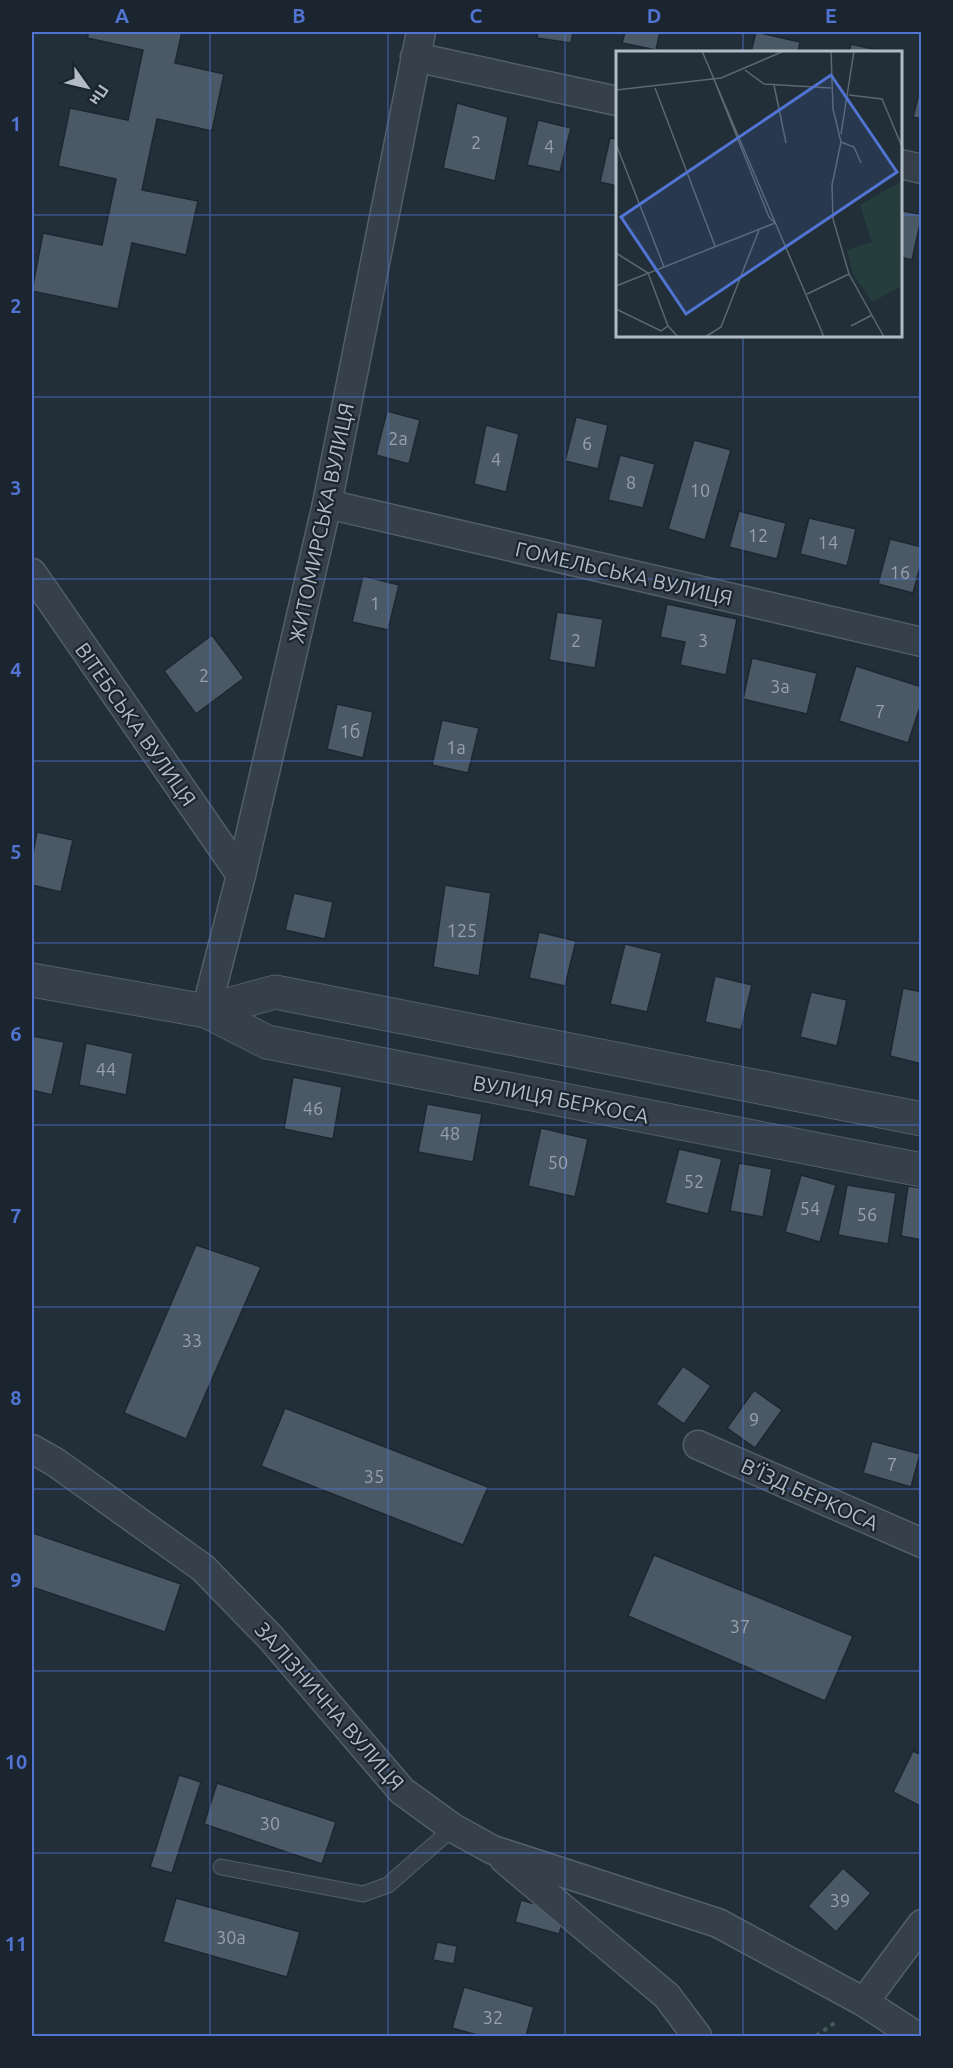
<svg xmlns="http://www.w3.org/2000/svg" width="953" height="2068" viewBox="0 0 953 2068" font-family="Ubuntu,sans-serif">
<rect width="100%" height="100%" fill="#222f39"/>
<g fill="#4a5965" stroke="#1d2731" stroke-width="1.5">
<path d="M89,32H182L175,63L224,74L212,131L157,119L142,190L198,201L186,255L132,243L118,309L32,291L43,233L102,245L116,179L58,166L70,108L128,120L143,50L87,38Z"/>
<path d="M538,32H573L571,43L537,38Z"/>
<path d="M625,32H660L656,50L622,43Z"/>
<path d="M756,32L800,42L798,52H751Z"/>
<path d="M851,44L885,52H849Z"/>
<path d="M922,81V119L913,117Z"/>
<path d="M457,103L508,117L495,181L443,168Z"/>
<path d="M538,120L571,128L560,172L527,165Z"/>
<path d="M610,138L617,139V186L600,182Z"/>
<path d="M900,210L922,215L912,260L900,257Z"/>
<path d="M387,411L420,420L409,464L376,455Z"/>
<path d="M576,417L608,425L598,469L565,461Z"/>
<path d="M486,425L519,434L506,492L474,484Z"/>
<path d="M694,440L731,450L705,540L668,529Z"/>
<path d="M620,455L655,464L643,508L608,500Z"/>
<path d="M739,511L786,523L777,559L729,547Z"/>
<path d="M809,518L856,529L847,566L800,554Z"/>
<path d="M890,539L922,547V560L913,593L878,584Z"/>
<path d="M363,576L399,585L388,630L352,622Z"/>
<path d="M667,604L737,619L726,675L680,665L685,642L660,637Z"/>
<path d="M557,612L603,619L595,668L549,660Z"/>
<path d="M212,635L244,678L196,714L164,671Z"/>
<path d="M752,658L817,673L807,714L743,699Z"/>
<path d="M856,666L922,687V701L908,743L839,721Z"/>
<path d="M337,704L373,712L363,758L327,749Z"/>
<path d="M442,720L479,728L468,773L432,765Z"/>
<path d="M37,832L73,840L61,892L32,885V859Z"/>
<path d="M445,885L491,893L479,976L433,967Z"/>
<path d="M294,893L333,902L325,939L285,930Z"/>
<path d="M539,932L576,941L565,986L529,978Z"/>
<path d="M625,944L662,953L647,1012L610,1004Z"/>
<path d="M715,976L752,985L741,1030L705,1022Z"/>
<path d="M903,988L922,992V1064L890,1056Z"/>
<path d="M811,992L847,1000L837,1046L800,1037Z"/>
<path d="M32,1036L64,1042L52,1095L32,1090Z"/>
<path d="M86,1043L133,1053L126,1095L79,1085Z"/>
<path d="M293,1077L342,1087L333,1139L284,1129Z"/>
<path d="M427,1104L482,1114L473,1162L418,1152Z"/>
<path d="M541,1128L588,1139L575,1197L528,1186Z"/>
<path d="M679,1149L722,1159L708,1214L665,1203Z"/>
<path d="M739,1163L772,1169L763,1217L730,1211Z"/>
<path d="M801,1175L836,1185L820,1242L785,1232Z"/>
<path d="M847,1185L896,1193L888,1244L838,1235Z"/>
<path d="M908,1186L922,1188V1240L901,1236Z"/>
<path d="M196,1245L261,1267L186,1439L124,1413Z"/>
<path d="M683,1366L711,1386L684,1424L656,1404Z"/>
<path d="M754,1390L782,1410L755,1448L727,1428Z"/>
<path d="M285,1408L488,1487L463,1545L261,1466Z"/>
<path d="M872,1441L920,1454L911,1487L863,1473Z"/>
<path d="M33,1533L181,1584L165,1632L32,1587Z"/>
<path d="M654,1555L853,1636L825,1701L628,1616Z"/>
<path d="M913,1751L922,1755V1807L893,1792Z"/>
<path d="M179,1775L201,1782L172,1873L150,1867Z"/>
<path d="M217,1783L336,1822L322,1864L204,1824Z"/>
<path d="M843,1868L871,1893L836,1932L808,1906Z"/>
<path d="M176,1898L300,1932L287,1977L163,1942Z"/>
<path d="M521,1900L566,1913L559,1934L515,1922Z"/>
<path d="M437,1942L457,1946L454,1964L433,1960Z"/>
<path d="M464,1987L534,2007L526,2036H481L452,2028Z"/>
</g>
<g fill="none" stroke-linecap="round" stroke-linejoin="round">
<g stroke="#545e68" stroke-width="17">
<path id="service" d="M221,1867L363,1894L388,1885L453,1828"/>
</g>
<g stroke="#545e68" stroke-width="31">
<g id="minor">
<path d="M415,57L617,101"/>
<path d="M900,164L922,169"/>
<path d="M327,504L922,642"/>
<path d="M32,573L241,875"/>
<path d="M206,1011L241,875L327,504L421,32"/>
<path d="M698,1445L922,1543"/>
<path d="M32,1449L55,1462L203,1568L271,1638L402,1791L453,1828L493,1850L718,1923L864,2002L916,2036"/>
<path d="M504,1859L667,1996L697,2036"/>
<path d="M864,2002L922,1924"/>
</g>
</g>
<g stroke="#545e68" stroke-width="35">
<g id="tertiary">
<path d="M32,980L206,1011L267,1042L922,1170"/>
<path d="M206,1011L275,992L922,1119"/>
</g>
</g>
<path stroke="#445959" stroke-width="4" stroke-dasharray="4.5 4.5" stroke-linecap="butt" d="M816,2036L836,2022"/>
<use href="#service" stroke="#36404a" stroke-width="15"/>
<use href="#minor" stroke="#36404a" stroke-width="28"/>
<use href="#tertiary" stroke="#36404a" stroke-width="33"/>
</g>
<path fill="none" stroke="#5174d2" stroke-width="1.5" stroke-opacity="0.55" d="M210,32V2036M388,32V2036M565,32V2036M743,32V52M32,215H617M900,215H922M743,336V2036M32,397H922M32,579H922M32,761H922M32,943H922M32,1125H922M32,1307H922M32,1489H922M32,1671H922M32,1853H922"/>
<g text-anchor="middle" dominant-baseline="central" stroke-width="4.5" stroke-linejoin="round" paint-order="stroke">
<g font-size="18" fill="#97a2ae">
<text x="476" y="142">2</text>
<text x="549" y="146">4</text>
<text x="398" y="438">2а</text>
<text x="587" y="443">6</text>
<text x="496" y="459">4</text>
<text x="631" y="482">8</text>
<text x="700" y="490">10</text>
<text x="758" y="535">12</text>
<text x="828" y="542">14</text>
<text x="900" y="572">16</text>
<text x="375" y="603">1</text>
<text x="576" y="640">2</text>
<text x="703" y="640">3</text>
<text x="204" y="675">2</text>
<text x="780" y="686">3а</text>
<text x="880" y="711">7</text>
<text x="350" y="731">1б</text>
<text x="456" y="747">1а</text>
<text x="462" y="930">125</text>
<text x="106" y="1069">44</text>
<text x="313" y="1108">46</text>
<text x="450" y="1133">48</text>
<text x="558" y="1162">50</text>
<text x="694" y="1181">52</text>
<text x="810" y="1208">54</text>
<text x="867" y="1214">56</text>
<text x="192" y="1340">33</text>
<text x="754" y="1419">9</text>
<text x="892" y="1464">7</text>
<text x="374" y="1476">35</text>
<text x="740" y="1626">37</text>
<text x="270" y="1823">30</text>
<text x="840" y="1900">39</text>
<text x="231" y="1937">30а</text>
<text x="493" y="2017">32</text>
</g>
<g font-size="21" fill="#b1bbc6" stroke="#1b252f">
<text transform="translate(321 523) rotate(-78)">ЖИТОМИРСЬКА ВУЛИЦЯ</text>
<text transform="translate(624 573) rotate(13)">ГОМЕЛЬСЬКА ВУЛИЦЯ</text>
<text transform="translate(136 724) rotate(55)">ВІТЕБСЬКА ВУЛИЦЯ</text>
<text transform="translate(561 1099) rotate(11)">ВУЛИЦЯ БЕРКОСА</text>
<text transform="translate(810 1494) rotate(24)">В’ЇЗД БЕРКОСА</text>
<text transform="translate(330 1706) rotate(49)">ЗАЛІЗНИЧНА ВУЛИЦЯ</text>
</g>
</g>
<g transform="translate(616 51)">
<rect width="286" height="286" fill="#222f39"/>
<path d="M286,130V235L256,251L237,223L231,199L256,191L244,154Z" fill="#253d3c"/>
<path fill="none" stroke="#5b6771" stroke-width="1.5" d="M86,0L208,286M215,0L217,58L225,91L216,134L217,168L233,223L268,286M129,19L148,33L215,37M97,26L153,166L158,171M158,34L170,92M39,37L99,195M0,39L105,27L168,0M233,44L266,48L287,98M225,83L238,0M225,91L238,96L245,112M0,93L48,216M0,202L32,222L52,275M0,235L159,172M191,243L233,223M0,258L45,280L52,275L62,286M235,275L256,264M89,286L105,276L143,179"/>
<path fill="#5174d2" fill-opacity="0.15" stroke="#5174d2" stroke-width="3" d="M215,24L281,121L70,263L5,166Z"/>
<rect width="286" height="286" fill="none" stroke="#b1bbc6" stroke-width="3"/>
</g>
<rect width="953" height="2068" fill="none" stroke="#1b252f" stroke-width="66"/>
<g transform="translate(87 87) rotate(124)" stroke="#1b252f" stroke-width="4.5" paint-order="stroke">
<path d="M0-4.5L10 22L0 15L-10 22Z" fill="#b1bbc6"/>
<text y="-9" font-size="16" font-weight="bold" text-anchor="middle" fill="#b1bbc6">Пн</text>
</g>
<rect x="33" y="33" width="887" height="2002" fill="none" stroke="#5174d2" stroke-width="2"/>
<g font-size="20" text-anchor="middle" font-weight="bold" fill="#5174d2">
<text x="122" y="23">A</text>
<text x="299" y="23">B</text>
<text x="476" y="23">C</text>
<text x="654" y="23">D</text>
<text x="831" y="23">E</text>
<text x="16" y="131">1</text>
<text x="16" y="313">2</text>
<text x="16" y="495">3</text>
<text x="16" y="677">4</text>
<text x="16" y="859">5</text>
<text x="16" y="1041">6</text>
<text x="16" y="1223">7</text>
<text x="16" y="1405">8</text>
<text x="16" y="1587">9</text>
<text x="16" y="1769">10</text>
<text x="16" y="1951">11</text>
</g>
</svg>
